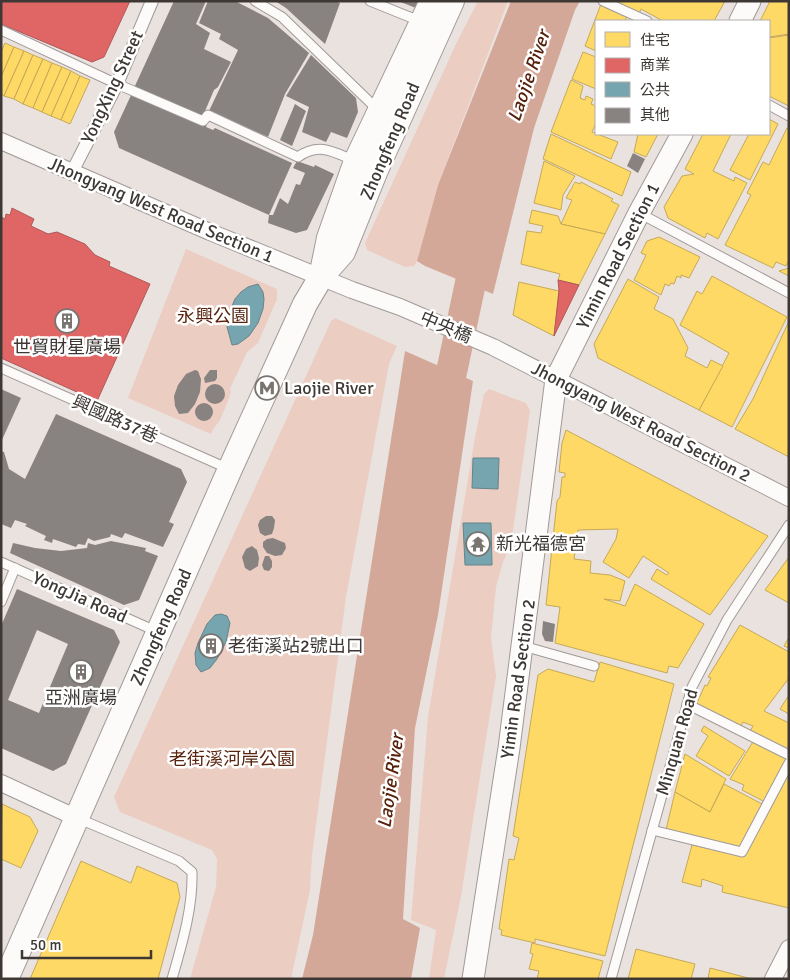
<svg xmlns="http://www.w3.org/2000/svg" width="790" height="980" viewBox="0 0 790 980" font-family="Signika,'Noto Sans TC',sans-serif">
<rect width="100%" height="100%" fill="#eae2df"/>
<g fill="#eccdc2">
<path d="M478,1H508L438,185L417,261L414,266L405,267L367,250L365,243L456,44Z"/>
<path d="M186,249L277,289V299L258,343L247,352L230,389L231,392C228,401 224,411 220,420C218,424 213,428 211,434L128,398Z"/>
<path d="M335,318L397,346L389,364L346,597L312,855L310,890L291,979H190L216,887L217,859L212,850L120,812L114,797L331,321Z"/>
<path d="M489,389L526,403L530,411L511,545L503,562L496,587L491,638L496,676L461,896L444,979H429L436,930L411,920L428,717L475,437L484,394Z"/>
</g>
<g fill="#d4a898">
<path d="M511,1H580L575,10L534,128L493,294L425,266L417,261L438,185Z"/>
<path d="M405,351L473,381L438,615L415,728L403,919L420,928L411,979H302L313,935Z"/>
</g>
<g fill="#ffd966" stroke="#c5a957">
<path d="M612,1H725L714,21H663L641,9L639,14Z"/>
<path d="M770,1H789V34L769,37V21H760Z"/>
<path d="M601,4L627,16L625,21H596V51L585,46Z"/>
<path d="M789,35V106L769,96V38Z"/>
<path d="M5,43L14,47L1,77V52Z"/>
<path d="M14,47L24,51L4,96L1,94V77Z"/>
<path d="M24,51L33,55L14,99L4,96Z"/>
<path d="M583,52L596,57V89L572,79Z"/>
<path d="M33,55L43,59L23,104L14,99Z"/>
<path d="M43,59L52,63L33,108L23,104Z"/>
<path d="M52,63L62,67L42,112L33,108Z"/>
<path d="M62,67L71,71L51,116L42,112Z"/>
<path d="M71,71L80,76L61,120L51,116Z"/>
<path d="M80,76L90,80L70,124L61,120Z"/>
<path d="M571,80L583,86L580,98L585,100L586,96L593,99L591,104L596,106V123L592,132L618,142L611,159L551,132Z"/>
<path d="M769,119L778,124L750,180L730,170L749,134H769Z"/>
<path d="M787,128L789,129V260L786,266L776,262L773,268L725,245L751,195L747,193L763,162L769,165Z"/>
<path d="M551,134L631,172L622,196L543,159Z"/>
<path d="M638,134H658L646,157L634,152Z"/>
<path d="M703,134H731L713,171L734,181L735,177L747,183L718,239L707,233L705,238L668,218L664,207L682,176L694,174L685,169Z"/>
<path d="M544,161L575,176L563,195L561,210L534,203Z"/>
<path d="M575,182L580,184L581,182L613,199L611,201L619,205L605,234L561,224L572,200L566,198Z"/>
<path d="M532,210L558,216L561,224L605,234L579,285L558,280L560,274L521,264L527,231L541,233L543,226L529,223Z"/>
<path d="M659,237L700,257L689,278L681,275V278L677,276L674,284L671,283L669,286L665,284L661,295L634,280L646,255L641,253L647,241Z"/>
<path d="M789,268V276L779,271Z"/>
<path d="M712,276L787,317L732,427L699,410L729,353L680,325L697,291L702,294Z"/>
<path d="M628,279L659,297L654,309L673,319L688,348L685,356L707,368L711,360L723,366L699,410L598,358L594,344Z"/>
<path d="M519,282L559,291L554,336L513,315Z"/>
<path d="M789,321V457L735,429L753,399Z"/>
<path d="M566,430L768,536L710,615L651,579L657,569L667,575L669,573L643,556L629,578L603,562L616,539L618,529L578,530L574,559L591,561L590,573L610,575L625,581L620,601L604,599L625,606L635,584L704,624L678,668L669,666L667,673L555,643L560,607L546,605L557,501L560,497L562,477H565V473L559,472L562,443Z"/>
<path d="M789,557V603L765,590Z"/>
<path d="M740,625L789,652V678L764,711L789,723V752L749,733L753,726L743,722L740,728L696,705L705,685L707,686L711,678L708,677Z"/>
<path d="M789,637V648L784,646Z"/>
<path d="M600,662L674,684L605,956L535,939V943L501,935L502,930L499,929L509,859L514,860L519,838L513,836L538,675L548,669L594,682Z"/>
<path d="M789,695V714L780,709Z"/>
<path d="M704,726L745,751L729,776L696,756L708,736L701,731Z"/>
<path d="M754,740L788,757L765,802L742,790L744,785L730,779Z"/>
<path d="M685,754L726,779L710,812L675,792Z"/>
<path d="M789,771V908L722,892L723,886L702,879L701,887L682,882L692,845L745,856Z"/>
<path d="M724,784L764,805L740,848L666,830L675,792L710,812Z"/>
<path d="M2,804L30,817L38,831L21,868L1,859Z"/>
<path d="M81,861L131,883L137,866L177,883L180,897L158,979H30Z"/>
<path d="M532,943L603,961L598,979H537L539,971L529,969L533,954L530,953Z"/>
<path d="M636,949L695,964L691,979H628Z"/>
<path d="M710,968L752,979H708Z"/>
</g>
<g fill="#e06666" stroke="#af5857">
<path d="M1,1H130L104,57L92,62L1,24Z"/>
<path d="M12,208L34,219L31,226L48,234L57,232L85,244L95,255L110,262L109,266L150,284L97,401L1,358V217L5,219L6,214L10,215Z"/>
<path d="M558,280L579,285L554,336L559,291Z"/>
</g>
<g fill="#76a5af" stroke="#65848a">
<path d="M258,284L263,292L264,299L263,309L258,323L249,336L238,344L232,345L227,327L229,313L235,299L241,292L248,287Z"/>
<path d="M473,458H499L498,489L472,488Z"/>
<path d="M463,523H491L492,565H465Z"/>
<path d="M221,614L227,616L230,623L226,642L217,659L210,668L201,672L196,665L195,653L198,643L207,624L215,615Z"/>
</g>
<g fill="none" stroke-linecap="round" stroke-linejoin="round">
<path stroke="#d4a898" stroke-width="31" d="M443,412L479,243"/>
</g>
<g fill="#888280" fill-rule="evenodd">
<path d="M174,1H206L196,24L210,33L204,49L231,62L218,87L214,90L202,118L134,88Z"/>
<path d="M208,1H235L268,18L309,53L285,94L268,137L209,111L238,50L219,39L221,34L199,23Z"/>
<path d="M275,1H335L340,3L325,44L286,8Z"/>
<path d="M398,1H419L416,8Z"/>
<path d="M311,55L356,98L358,112L347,138L331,132L326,142L302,132L309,107L286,96Z"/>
<path d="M132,93L207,124L206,127L213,130L215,128L292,163L269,215L119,148L114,132Z"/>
<path d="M295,104L306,111L292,146L280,140Z"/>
<path d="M633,153L645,159L638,173L627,166Z"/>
<path d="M297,161L314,167L315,165L334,174L307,230L296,233L268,223L269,215H273L280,198L288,204L296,184L300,185L305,173L293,168Z"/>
<path d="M195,370L198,371L201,379L200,392L195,404L188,413L179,414L175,406L174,396L178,385L186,374Z"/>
<path d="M210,370H217V378L215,381L205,383L204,378Z"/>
<circle cx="215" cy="394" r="10"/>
<path d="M1,389L21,398L1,442Z"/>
<circle cx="204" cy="412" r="9"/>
<path d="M56,414L181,469L187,482L169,522L174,524L163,547L125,533L122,538L111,534L110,537L94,541L88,538L85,545L78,544L76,547L53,539L52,543L44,540L46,536L25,526L27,524L15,520L11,528L1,524V451L4,452L9,469L25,479Z"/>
<path d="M266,516H272L275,520L274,528L272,534L265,536L260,533L258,525L260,520Z"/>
<path d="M273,538L285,543L286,548L282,555L275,556L267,553L263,547V542L267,539Z"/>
<path d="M111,541L146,548L145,551L158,556L139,600L124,605L10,553L13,543L35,548L61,551L87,548L88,543L95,545Z"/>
<path d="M252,546L257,550L259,558L258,566L250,571L245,568L242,557L246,549Z"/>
<path d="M265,556H269L272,561V567L269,571L264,570L262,565Z"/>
<path d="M17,589L114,630L120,642L66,764L53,771L1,748V626ZM37,630L68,644L39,713L8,700Z"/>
<path d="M543,621L555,624L553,642L545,641L542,634Z"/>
</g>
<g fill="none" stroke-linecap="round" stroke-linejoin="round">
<g stroke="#a09a98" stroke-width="11">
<g id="service">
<path d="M255,1L282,17L378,110"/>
<path d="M370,1L422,22"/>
<path d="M603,1L647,21"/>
<path d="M1,30L117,84L203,121L208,115L298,157C319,142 334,152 355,161"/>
<path d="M769,105L789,116"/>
<path d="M639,213L789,293"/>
<path d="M1,368L229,469"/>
<path d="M1,562L158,632"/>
<path d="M1,602L15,568"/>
<path d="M523,646L594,666"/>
<path d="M687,704L789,755"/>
<path d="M77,818L179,861L192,872C193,908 182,944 172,979"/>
<path d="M652,830L742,852L789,763"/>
<path d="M611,979L692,687L727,620L789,525"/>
</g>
</g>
<g stroke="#a09a98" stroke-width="14">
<path id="pedestrian" d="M72,172L117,84L152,1"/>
</g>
<g stroke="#a09a98" stroke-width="18">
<g id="minor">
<path d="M1,141L210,232L352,290L400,307L493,347L789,498"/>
<path d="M1,783L77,818"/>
<path d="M773,979L789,948"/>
</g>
</g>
<g stroke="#a09a98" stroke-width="23">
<g id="tertiary">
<path d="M740,21L750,1"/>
<path d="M473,979L509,748L556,379L639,213L682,134"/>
</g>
</g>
<g stroke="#a09a98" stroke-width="26">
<g id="secondary">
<path d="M321,277L329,238L356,161L432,1"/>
<path d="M6,979L230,469L305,304L321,277L343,252L376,170L452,1"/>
</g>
</g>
<use href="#service" stroke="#fcfbfa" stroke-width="9"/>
<use href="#pedestrian" stroke="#fcfbfa" stroke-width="12"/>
<use href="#minor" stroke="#fcfbfa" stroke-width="16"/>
<use href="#tertiary" stroke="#fcfbfa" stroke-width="21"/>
<use href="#secondary" stroke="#fcfbfa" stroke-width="24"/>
</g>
<defs>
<g id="building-ring" transform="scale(1.25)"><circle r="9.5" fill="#fff" stroke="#7a7470" stroke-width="1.5"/><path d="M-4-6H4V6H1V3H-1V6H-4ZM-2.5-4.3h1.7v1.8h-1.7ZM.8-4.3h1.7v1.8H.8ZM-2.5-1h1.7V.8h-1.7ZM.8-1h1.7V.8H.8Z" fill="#7a7470"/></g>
<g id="metro-ring" transform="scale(1.25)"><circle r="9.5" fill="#fff" stroke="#7a7470" stroke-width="1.5"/><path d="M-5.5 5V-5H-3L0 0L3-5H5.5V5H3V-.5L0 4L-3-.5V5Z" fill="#7a7470"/></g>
<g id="temple-ring" transform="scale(1.25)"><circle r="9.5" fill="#fff" stroke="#7a7470" stroke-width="1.5"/><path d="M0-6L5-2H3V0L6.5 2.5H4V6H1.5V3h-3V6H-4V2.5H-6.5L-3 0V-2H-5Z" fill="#7a7470"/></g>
</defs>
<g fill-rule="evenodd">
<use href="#building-ring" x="67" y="321"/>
<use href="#metro-ring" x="267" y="388"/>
<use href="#temple-ring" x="478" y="544"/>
<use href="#building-ring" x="211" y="646"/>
<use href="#building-ring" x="81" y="672"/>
</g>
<g text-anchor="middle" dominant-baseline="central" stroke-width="5" stroke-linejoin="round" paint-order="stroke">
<g font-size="18" fill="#3e3835" stroke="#fff">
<text transform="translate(112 87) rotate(-65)">YongXing Street</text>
<text transform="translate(390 141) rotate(-67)">Zhongfeng Road</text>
<text transform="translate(161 210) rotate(23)">Jhongyang West Road Section 1</text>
<text transform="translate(618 256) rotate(-63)">Yimin Road Section 1</text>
<text transform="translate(446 327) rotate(23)">中央橋</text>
<text transform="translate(115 419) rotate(24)">興國路37巷</text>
<text transform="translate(641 422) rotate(27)">Jhongyang West Road Section 2</text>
<text transform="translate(80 597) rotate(24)">YongJia Road</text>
<text transform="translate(161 627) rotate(-66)">Zhongfeng Road</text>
<text transform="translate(518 679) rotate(-82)">Yimin Road Section 2</text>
<text transform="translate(677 742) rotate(-74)">Minquan Road</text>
</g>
<g font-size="18" fill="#5a240e" stroke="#fff">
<text x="213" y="316">永興公園</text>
<text x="232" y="759">老街溪河岸公園</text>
</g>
<g font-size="18" fill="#3e3835" stroke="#fff" text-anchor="start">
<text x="67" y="347" text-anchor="middle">世貿財星廣場</text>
<text x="284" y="388">Laojie River</text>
<text x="496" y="544">新光福德宮</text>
<text x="228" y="646">老街溪站2號出口</text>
<text x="81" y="698" text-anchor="middle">亞洲廣場</text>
</g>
<g font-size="19" font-style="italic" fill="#56210a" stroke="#fff">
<text transform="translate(529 76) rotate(-71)">Laojie River</text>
<text transform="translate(391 781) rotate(-82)">Laojie River</text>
</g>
</g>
<rect width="790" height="980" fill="none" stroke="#3e3835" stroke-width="5"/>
<rect x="595" y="20" width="175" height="115" fill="#ffffff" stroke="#b2afae"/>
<rect x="605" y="32" width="25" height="15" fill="#ffd966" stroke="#b2afae"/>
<text x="640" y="45" font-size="15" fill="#3e3835">住宅</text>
<rect x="605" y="58" width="25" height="15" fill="#e06666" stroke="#b2afae"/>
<text x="640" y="70" font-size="15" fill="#3e3835">商業</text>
<rect x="605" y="82" width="25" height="15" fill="#76a5af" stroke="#b2afae"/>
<text x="640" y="95" font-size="15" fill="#3e3835">公共</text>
<rect x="605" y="108" width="25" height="15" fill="#888280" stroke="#b2afae"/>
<text x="640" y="120" font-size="15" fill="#3e3835">其他</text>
<path d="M22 950v8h129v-8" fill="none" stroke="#3e3835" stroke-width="2.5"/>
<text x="30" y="950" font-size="15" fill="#3e3835" stroke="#ffffff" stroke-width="4" paint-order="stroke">50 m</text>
</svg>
